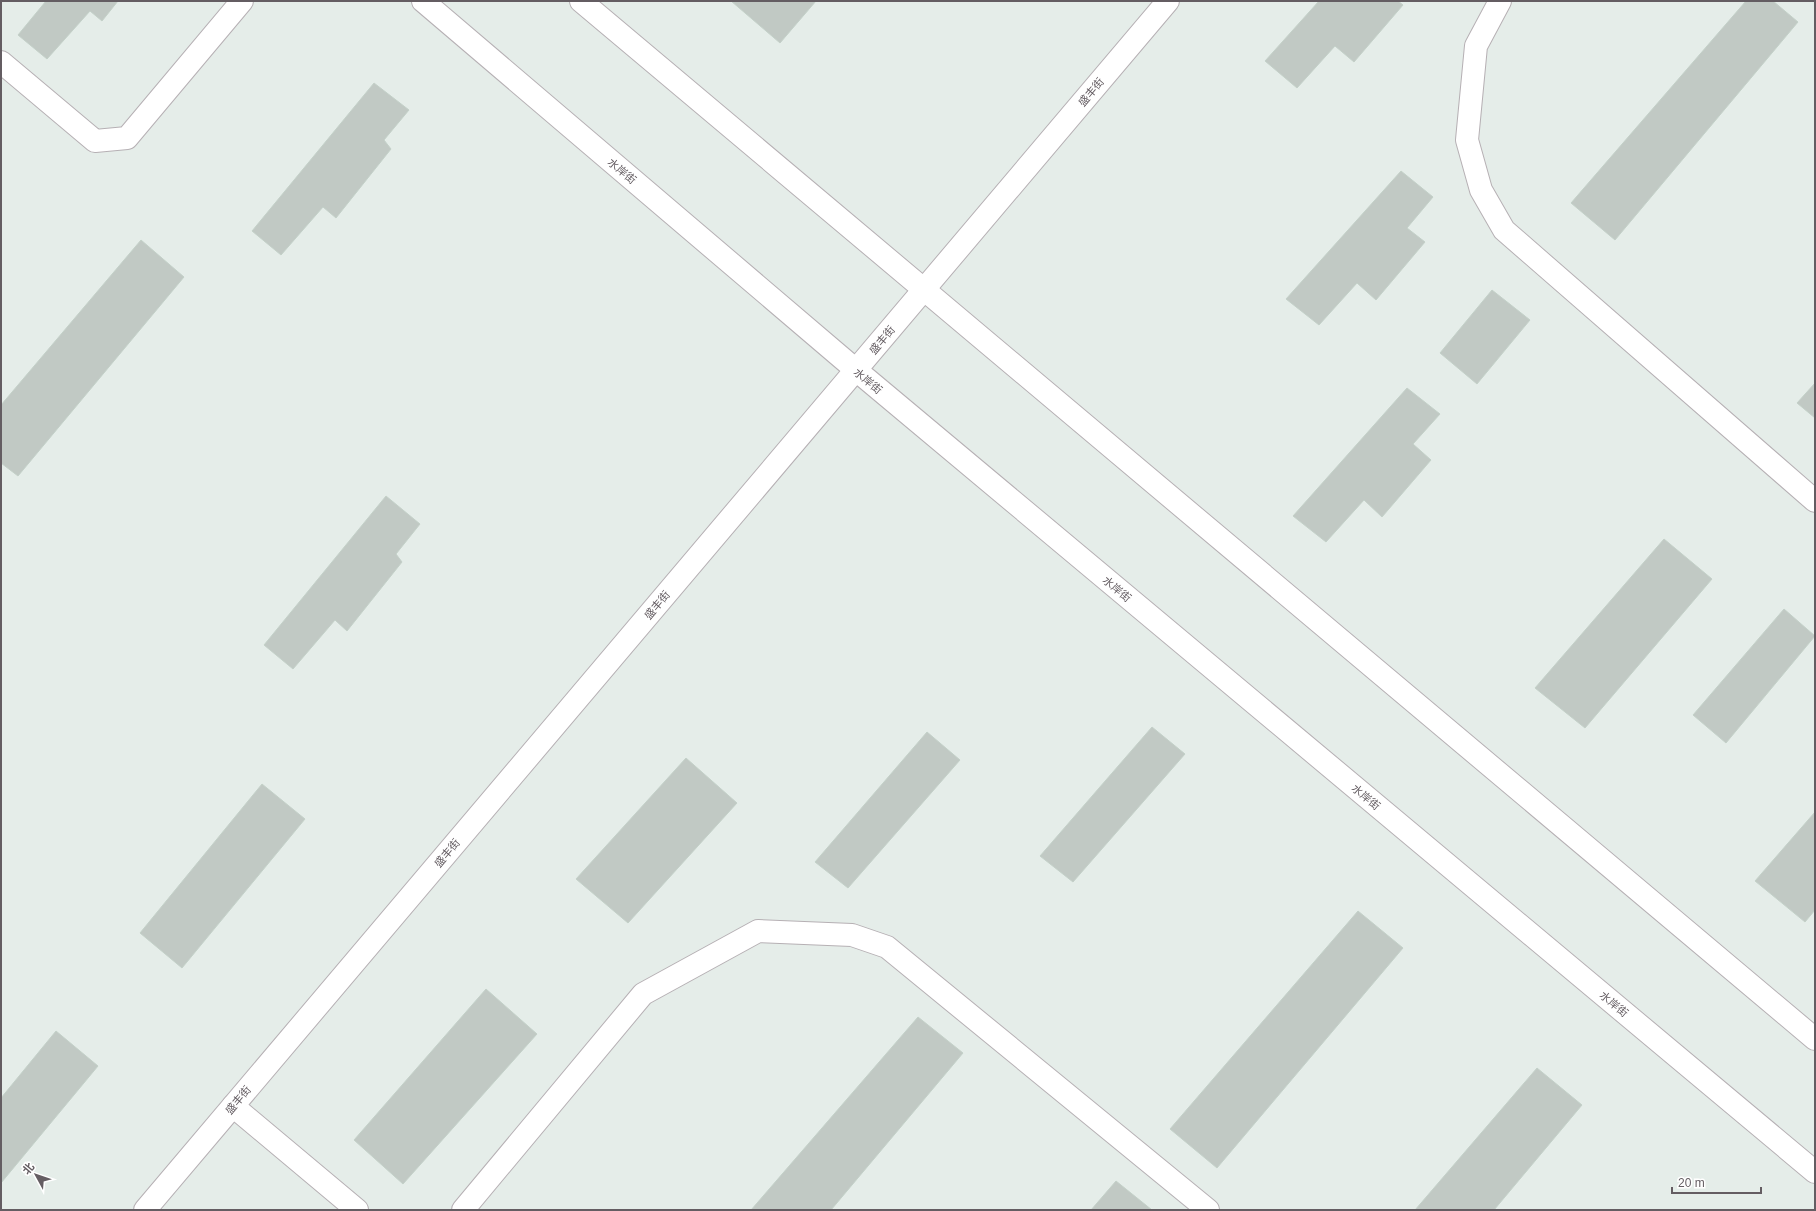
<svg xmlns="http://www.w3.org/2000/svg" width="1816" height="1211" viewBox="0 0 1816 1211" font-family="Arial,'Noto Sans SC',sans-serif">
<rect width="100%" height="100%" fill="#e5ede9"/>
<g fill="#c1c9c4" stroke="#c4d1c9">
<path d="M46,1H118L102,21L90,11L47,59L18,35Z"/>
<path d="M731,1H816L780,43Z"/>
<path d="M1319,1H1398L1403,5L1354,62L1335,46L1297,88L1265,61Z"/>
<path d="M1746,1H1773L1798,22L1615,240L1571,203Z"/>
<path d="M374,83L409,110L384,140L391,149L336,218L323,207L281,255L252,231Z"/>
<path d="M1401,171L1433,197L1407,228L1425,242L1376,300L1357,283L1319,325L1286,299Z"/>
<path d="M141,240L184,277L18,476L1,463V405Z"/>
<path d="M1492,290L1530,320L1477,384L1440,353Z"/>
<path d="M1815,383V418L1797,403Z"/>
<path d="M1407,388L1440,414L1413,444L1431,460L1382,517L1364,500L1326,542L1293,516Z"/>
<path d="M386,496L420,524L396,554L402,562L347,631L335,620L293,669L264,645Z"/>
<path d="M1664,539L1712,579L1585,728L1535,688Z"/>
<path d="M1784,609L1815,636L1726,743L1693,715Z"/>
<path d="M1152,727L1185,754L1073,882L1040,856Z"/>
<path d="M927,732L960,760L848,888L815,862Z"/>
<path d="M686,758L737,803L628,923L576,879Z"/>
<path d="M262,784L305,819L182,968L140,933Z"/>
<path d="M1815,812V910L1805,922L1755,881Z"/>
<path d="M1358,911L1403,948L1217,1168L1170,1129Z"/>
<path d="M486,989L537,1034L403,1184L354,1140Z"/>
<path d="M918,1017L963,1053L831,1210H751Z"/>
<path d="M56,1031L98,1066L1,1183V1098Z"/>
<path d="M1537,1068L1582,1105L1494,1210H1415Z"/>
<path d="M1116,1181L1152,1210H1091Z"/>
</g>
<g fill="none" stroke-linecap="round" stroke-linejoin="round">
<g stroke="#b6b0b4" stroke-width="24">
<g id="minor">
<path d="M423,1L856,370L1815,1172"/>
<path d="M581,1L1815,1039"/>
<path d="M1500,1L1476,46L1467,140L1481,190L1504,230L1815,501"/>
<path d="M1,62L95,141L127,138L242,1"/>
<path d="M233,1106L357,1210"/>
<path d="M145,1210L1168,1"/>
<path d="M463,1210L643,994L758,931L852,935L887,947L1208,1210"/>
</g>
</g>
<use href="#minor" stroke="#fff" stroke-width="22"/>
</g>
<g text-anchor="middle" dominant-baseline="central" stroke-width="4" stroke-linejoin="round" paint-order="stroke">
<g font-size="11" fill="#645d62" stroke="#fff">
<text transform="translate(1091 92) rotate(-50)">盛丰街</text>
<text transform="translate(622 171) rotate(40)">水岸街</text>
<text transform="translate(882 340) rotate(-50)">盛丰街</text>
<text transform="translate(868 381) rotate(40)">水岸街</text>
<text transform="translate(1117 589) rotate(40)">水岸街</text>
<text transform="translate(657 605) rotate(-50)">盛丰街</text>
<text transform="translate(1366 797) rotate(40)">水岸街</text>
<text transform="translate(447 853) rotate(-50)">盛丰街</text>
<text transform="translate(1614 1004) rotate(40)">水岸街</text>
<text transform="translate(238 1100) rotate(-50)">盛丰街</text>
</g>
</g>
<rect width="1816" height="1211" fill="none" stroke="#645d62" stroke-width="4"/>
<g transform="translate(36 1175) rotate(310)" stroke="#ffffff" stroke-width="3" paint-order="stroke">
<path d="M0-3L7 15L0 10L-7 15Z" fill="#645d62"/>
<text y="-6" font-size="11" font-weight="bold" text-anchor="middle" fill="#645d62">北</text>
</g>
<path d="M1672 1187v6h89v-6" fill="none" stroke="#645d62" stroke-width="2"/>
<text x="1678" y="1187" font-size="12" fill="#645d62" stroke="#ffffff" stroke-width="3" paint-order="stroke">20 m</text>
</svg>
